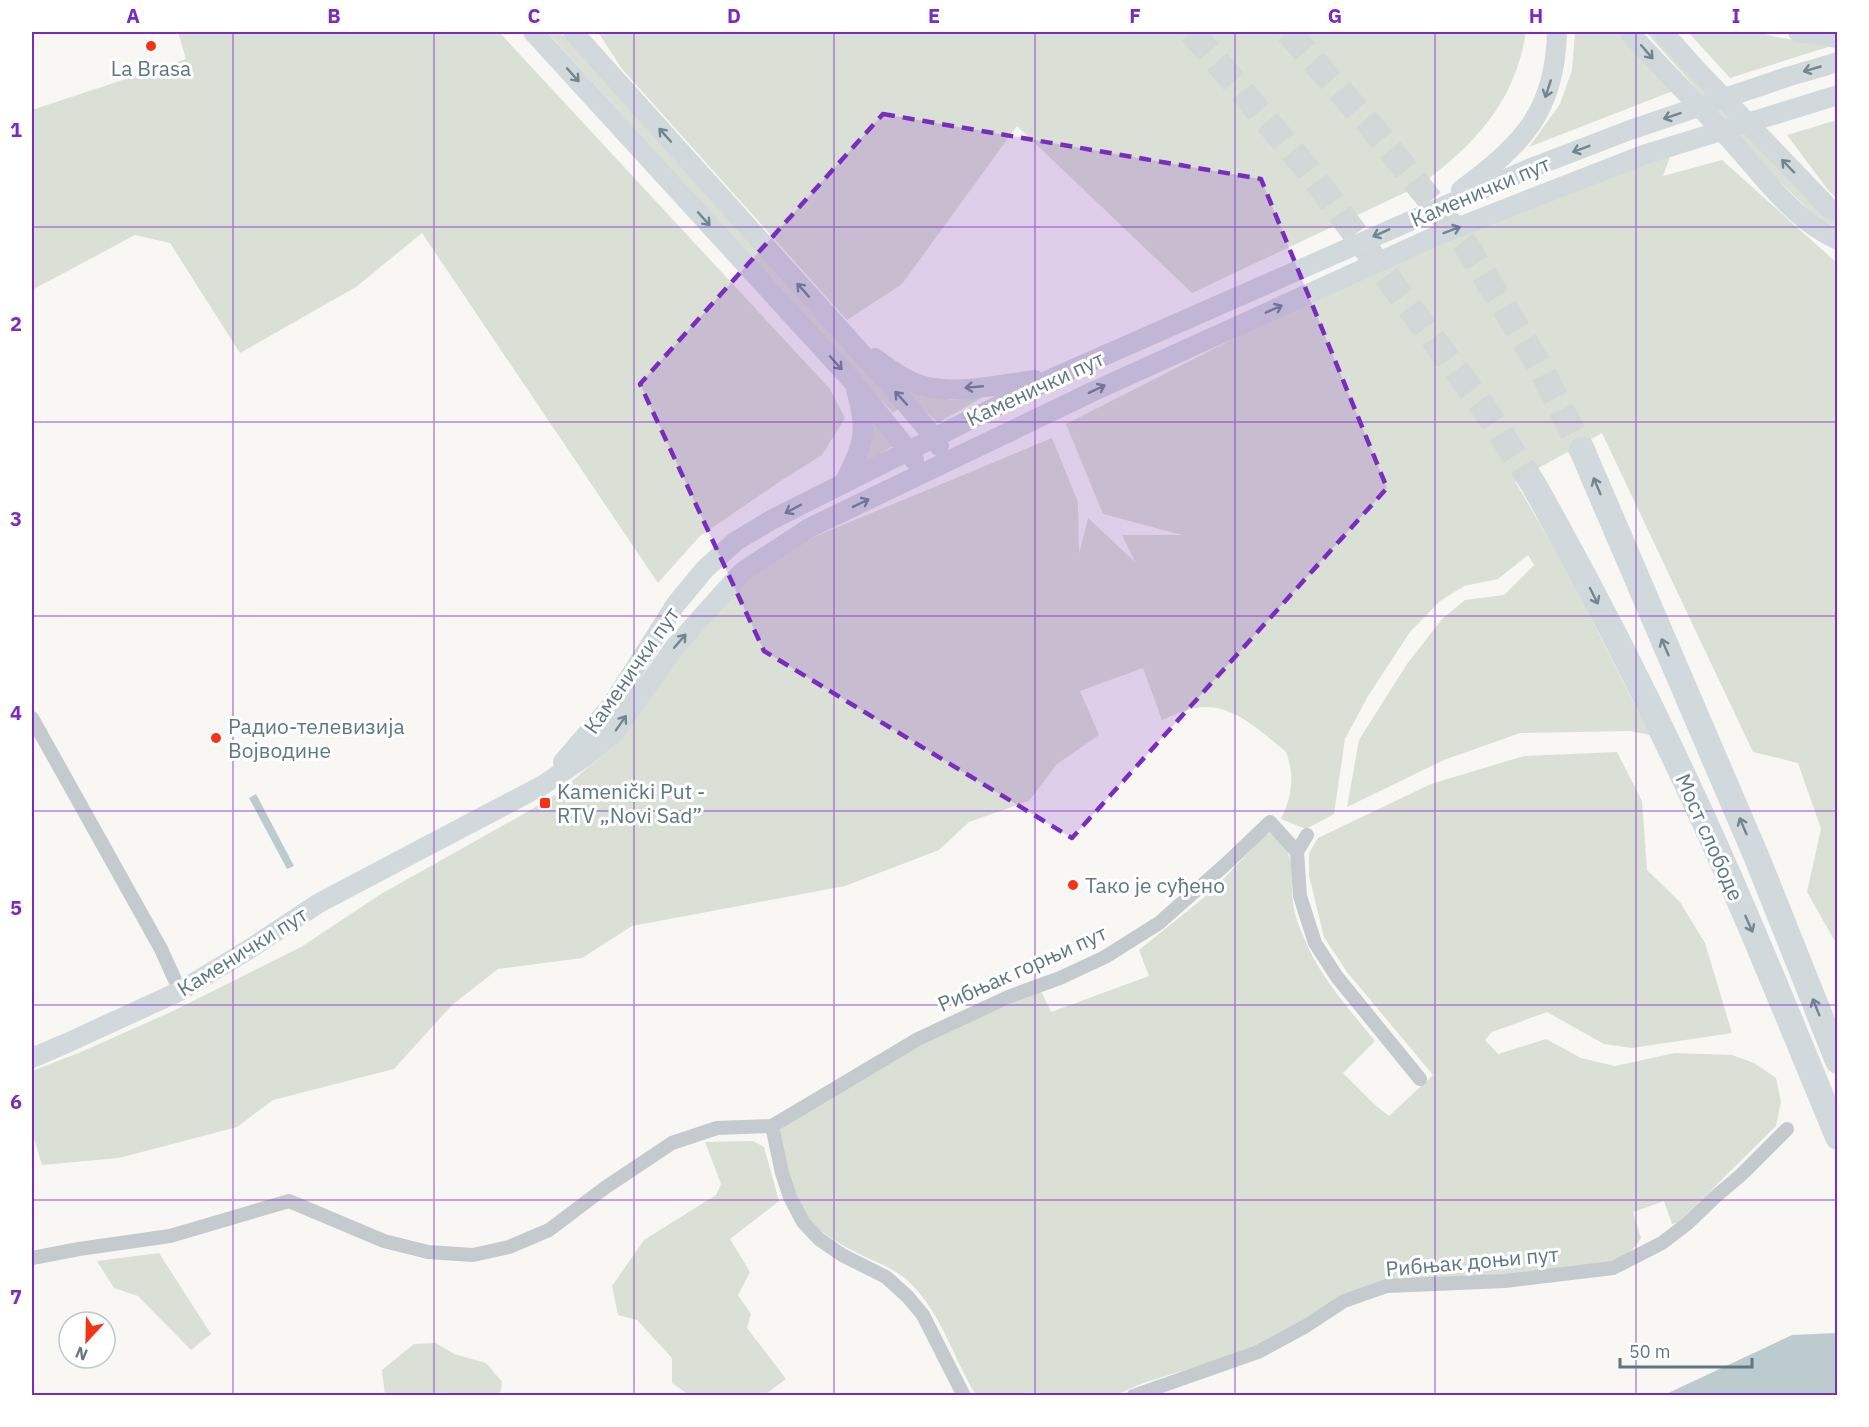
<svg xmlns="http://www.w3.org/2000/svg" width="1869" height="1427" viewBox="0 0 1869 1427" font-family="'IBM Plex Sans',sans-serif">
<rect width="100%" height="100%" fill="#f8f7f4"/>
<g fill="#dae0d5">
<path d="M178,32H499L830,389L845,418L822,455L782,480L700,536L658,583L422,233L356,287L240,353L170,243L135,235L32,290V110L186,59Z"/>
<path d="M547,32H560L900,408L893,413Z"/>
<path d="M598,32H1526C1515,103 1474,145 1419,186L1192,293L1017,126L902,284L847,320L622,69Z"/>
<path d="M1575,32H1617L1673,91L1529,147L1560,104L1572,70Z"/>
<path d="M1646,32H1656L1776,167L1819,211L1837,220V228L1817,218L1770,172Z"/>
<path d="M1688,32H1757L1777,37L1831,46L1730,78Z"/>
<path d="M1837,120H1838L1837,199L1828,190L1787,135Z"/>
<path d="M1671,154L1663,176L1722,160L1837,263V945L1807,892L1821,829L1798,763L1753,752L1602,433L1515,481L1566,569L1650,735L1630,731L1520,733L1444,760L1347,807L1359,740L1407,664L1442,619L1465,600L1504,595L1534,565L1528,555L1498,579L1464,586L1440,601L1410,632L1368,696L1345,739L1334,814L1306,829L1281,819C1292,796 1295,776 1286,752C1264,734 1237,707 1206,707C1191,707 1176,714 1162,720L1143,668L1080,691L1099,735L1057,764L1029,801L969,822L939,850L845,886L632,926L582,958L498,969L452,1005L394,1069L273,1100L237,1127L119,1158L42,1165L32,1132V1071L81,1052L173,1011L301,947L381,894L527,812L558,793L620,740L634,714L738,580L802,542L1052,438L1078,502L1079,554L1088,518L1135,562L1122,535H1182L1103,514L1066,424L1347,281Z"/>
<path d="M894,381L931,396L952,400L983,397L938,423Z"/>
<path d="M868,410L893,446L861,466C873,443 874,435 868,410Z"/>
<path d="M1617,752L1642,801L1647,870L1680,902L1705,943L1732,1033L1632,1048L1604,1044L1547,1012L1492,1032L1485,1040L1498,1054L1546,1039L1581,1058L1615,1066L1675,1053L1732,1055L1754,1063L1776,1078L1781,1102L1776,1126L1679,1222L1672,1224L1664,1201L1633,1212L1641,1238C1631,1254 1624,1257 1606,1263L1505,1276L1392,1281L1274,1339L1227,1357L1143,1383L1114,1396L976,1395C953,1358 941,1311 908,1281C892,1266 871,1261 852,1250C837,1243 818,1231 808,1217C795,1196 780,1154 780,1130L786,1123L917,1047L973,1019L1041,991L1051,1012L1149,976L1139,950L1212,891L1264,836L1270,833C1301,853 1288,877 1294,908C1296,921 1303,935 1308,947C1324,982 1351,1011 1375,1041L1343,1073L1375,1105L1389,1116L1433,1075L1347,972L1324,937L1309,876V853L1318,838L1431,784L1524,756Z"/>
<path d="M753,1141L764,1147L779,1201L730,1239L750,1272L738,1295L751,1314L747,1328L786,1379L763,1396L689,1395L672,1383V1358L637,1320L618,1315L612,1286L644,1240L716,1195L721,1184L705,1142Z"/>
<path d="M159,1253L211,1334L191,1350L138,1296L114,1288L97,1261Z"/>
<path d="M436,1343L454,1354L486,1363L502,1382L500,1395H385L382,1370L414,1344Z"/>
</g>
<g fill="#bccbce">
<path d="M256,794L294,866L287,869L249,798Z"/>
<path d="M1837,1333V1395H1664L1792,1335Z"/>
</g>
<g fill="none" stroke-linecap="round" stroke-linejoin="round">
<g stroke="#d2d7d8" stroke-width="26" stroke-dasharray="26 13" stroke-linecap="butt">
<path d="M1192,32L1308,170L1482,405L1532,482"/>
<path d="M1288,32L1371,126L1466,245L1538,363L1582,450"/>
</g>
<g stroke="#c4cacd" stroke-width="14">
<path d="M32,718L161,949L180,991"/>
<path d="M1307,835L1297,852L1300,896L1315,943L1337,977L1420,1079"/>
<path d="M772,1126L782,1173L790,1197L803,1222L819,1239L842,1255L886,1277L908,1297L923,1315L964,1396"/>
<path d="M32,1258L79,1249L170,1236L289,1201L384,1241L428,1252L473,1255L509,1247L549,1230L606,1187L672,1143L717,1128L772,1126L918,1039L1008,997L1060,978L1105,957L1159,923L1226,864L1270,822L1297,852"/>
<path d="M1133,1396L1258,1352L1306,1326L1344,1301L1387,1286L1505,1281L1613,1268L1662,1243L1688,1223L1715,1197L1741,1175L1787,1129"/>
</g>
<g stroke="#d2d9dc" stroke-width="20">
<path d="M533,32L855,384L908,450L914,460"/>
<path d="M573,32L897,393L934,437L939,446"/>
<path d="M1629,32C1663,70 1699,105 1733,143C1764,177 1794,221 1838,240"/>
<path d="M1663,32L1696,69L1829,208L1838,212"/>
<path d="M1798,32L1838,38"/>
<path d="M1461,190C1522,144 1555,113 1557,32"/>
<path d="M875,358C891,371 912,385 933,388C966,393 1002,384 1035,380"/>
<path d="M845,481C864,444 868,431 856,390"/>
<path d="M563,762L611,706L676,604L705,569L736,541L773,519L1053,378L1531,168L1630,130L1787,77L1838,62"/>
<path d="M32,1058L67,1043L180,991L248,950L319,903L543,785L582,759L615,732L674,648L742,572L809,528L1092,392L1436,236L1643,155L1838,95"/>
</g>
<g stroke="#d2d9dc" stroke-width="26">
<path d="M1582,450L1757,858L1838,1061"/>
<path d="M1532,482C1588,581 1640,682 1688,786C1742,901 1789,1019 1838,1137"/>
</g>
</g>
<defs><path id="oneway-shaft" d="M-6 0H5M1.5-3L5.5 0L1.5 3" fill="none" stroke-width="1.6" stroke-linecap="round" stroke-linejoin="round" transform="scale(1.5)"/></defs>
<g stroke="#708690">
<use href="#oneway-shaft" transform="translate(1647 52) rotate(49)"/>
<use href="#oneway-shaft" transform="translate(1812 69) rotate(164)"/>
<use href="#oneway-shaft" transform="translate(573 75) rotate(48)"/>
<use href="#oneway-shaft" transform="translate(1548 89) rotate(108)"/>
<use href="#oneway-shaft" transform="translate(1672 116) rotate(161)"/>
<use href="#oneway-shaft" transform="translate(665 135) rotate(-132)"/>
<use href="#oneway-shaft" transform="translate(1581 149) rotate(159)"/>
<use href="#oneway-shaft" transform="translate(1788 166) rotate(-134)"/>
<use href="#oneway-shaft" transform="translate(704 219) rotate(48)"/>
<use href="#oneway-shaft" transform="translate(1452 230) rotate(-21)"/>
<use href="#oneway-shaft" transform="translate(1381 233) rotate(156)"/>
<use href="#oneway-shaft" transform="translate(803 290) rotate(-132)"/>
<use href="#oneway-shaft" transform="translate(1274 309) rotate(-24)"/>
<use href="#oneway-shaft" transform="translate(836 363) rotate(48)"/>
<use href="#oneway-shaft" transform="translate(974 387) rotate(175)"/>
<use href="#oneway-shaft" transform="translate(1097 389) rotate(-25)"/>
<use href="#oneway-shaft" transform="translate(901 398) rotate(-132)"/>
<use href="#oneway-shaft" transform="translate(1597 486) rotate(-113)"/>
<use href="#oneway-shaft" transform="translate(861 503) rotate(-26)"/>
<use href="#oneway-shaft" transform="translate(793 509) rotate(152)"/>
<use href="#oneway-shaft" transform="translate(1594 596) rotate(63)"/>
<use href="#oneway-shaft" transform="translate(680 641) rotate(-49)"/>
<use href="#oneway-shaft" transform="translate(1665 647) rotate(-113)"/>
<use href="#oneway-shaft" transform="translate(621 723) rotate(-55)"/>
<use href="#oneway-shaft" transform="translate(1743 826) rotate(-113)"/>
<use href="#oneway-shaft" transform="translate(1749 924) rotate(66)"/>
<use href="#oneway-shaft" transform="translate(1816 1007) rotate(-112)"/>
</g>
<path fill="#7b2cbf" fill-opacity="0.2" stroke="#7b2cbf" stroke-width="4.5" stroke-dasharray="12 8" stroke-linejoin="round" d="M883,114L1261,179L1387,488L1072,838L764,651L640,384Z"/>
<path fill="none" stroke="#7b2cbf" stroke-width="1.5" stroke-opacity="0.55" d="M233,32V1396M434,32V1396M634,32V1396M834,32V1396M1035,32V1396M1235,32V1396M1435,32V1396M1636,32V1396M32,227H1838M32,422H1838M32,616H1838M32,811H1838M32,1005H1838M32,1200H1838"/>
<g fill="#f53216" stroke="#fff" stroke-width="2">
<circle cx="151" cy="46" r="6"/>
<circle cx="216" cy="738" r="6"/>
<rect x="539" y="797" width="12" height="12" rx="3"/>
<circle cx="1073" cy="885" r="6"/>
</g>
<g text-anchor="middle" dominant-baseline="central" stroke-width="6" stroke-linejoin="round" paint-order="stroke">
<g font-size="21" fill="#5f7782" stroke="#fff" text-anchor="start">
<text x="151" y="68" text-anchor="middle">La Brasa</text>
<text x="228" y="726">Радио-телевизија<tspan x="228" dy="24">Војводине</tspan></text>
<text x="557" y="791">Kamenički Put -<tspan x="557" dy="24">RTV „Novi Sad”</tspan></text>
<text x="1085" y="885">Тако је суђено</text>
</g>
<g font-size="21" fill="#5f7782" stroke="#fff">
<text transform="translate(1480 191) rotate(-23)">Каменички пут</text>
<text transform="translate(1035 388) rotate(-25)">Каменички пут</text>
<text transform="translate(631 670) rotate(-55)">Каменички пут</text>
<text transform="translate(1710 837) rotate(66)">Мост слободе</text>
<text transform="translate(242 951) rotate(-32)">Каменички пут</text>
<text transform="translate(1022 968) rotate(-24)">Рибњак горњи пут</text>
<text transform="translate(1472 1261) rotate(-5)">Рибњак доњи пут</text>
</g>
</g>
<rect width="1869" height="1427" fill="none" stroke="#ffffff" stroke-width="66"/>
<g transform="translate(87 1340) rotate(202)"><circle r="28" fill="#ffffff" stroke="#bfc9cd" stroke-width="1.5"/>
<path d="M0-4.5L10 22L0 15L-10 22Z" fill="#f53216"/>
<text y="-9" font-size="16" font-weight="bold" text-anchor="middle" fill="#5f7782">N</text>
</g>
<path d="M1620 1358v9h132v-9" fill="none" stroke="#5f7782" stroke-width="3"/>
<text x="1629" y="1358" font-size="18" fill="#5f7782" stroke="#ffffff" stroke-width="4.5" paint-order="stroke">50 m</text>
<rect x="33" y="33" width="1803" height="1361" fill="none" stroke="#7b2cbf" stroke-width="2"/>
<g font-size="20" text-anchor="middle" font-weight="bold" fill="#7b2cbf">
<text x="133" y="23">A</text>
<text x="334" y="23">B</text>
<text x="534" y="23">C</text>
<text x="734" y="23">D</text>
<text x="934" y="23">E</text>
<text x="1135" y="23">F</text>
<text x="1335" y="23">G</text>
<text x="1536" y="23">H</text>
<text x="1736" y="23">I</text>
<text x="16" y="137">1</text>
<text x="16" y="331">2</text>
<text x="16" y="526">3</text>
<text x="16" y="720">4</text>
<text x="16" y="915">5</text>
<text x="16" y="1109">6</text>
<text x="16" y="1304">7</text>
</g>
</svg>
